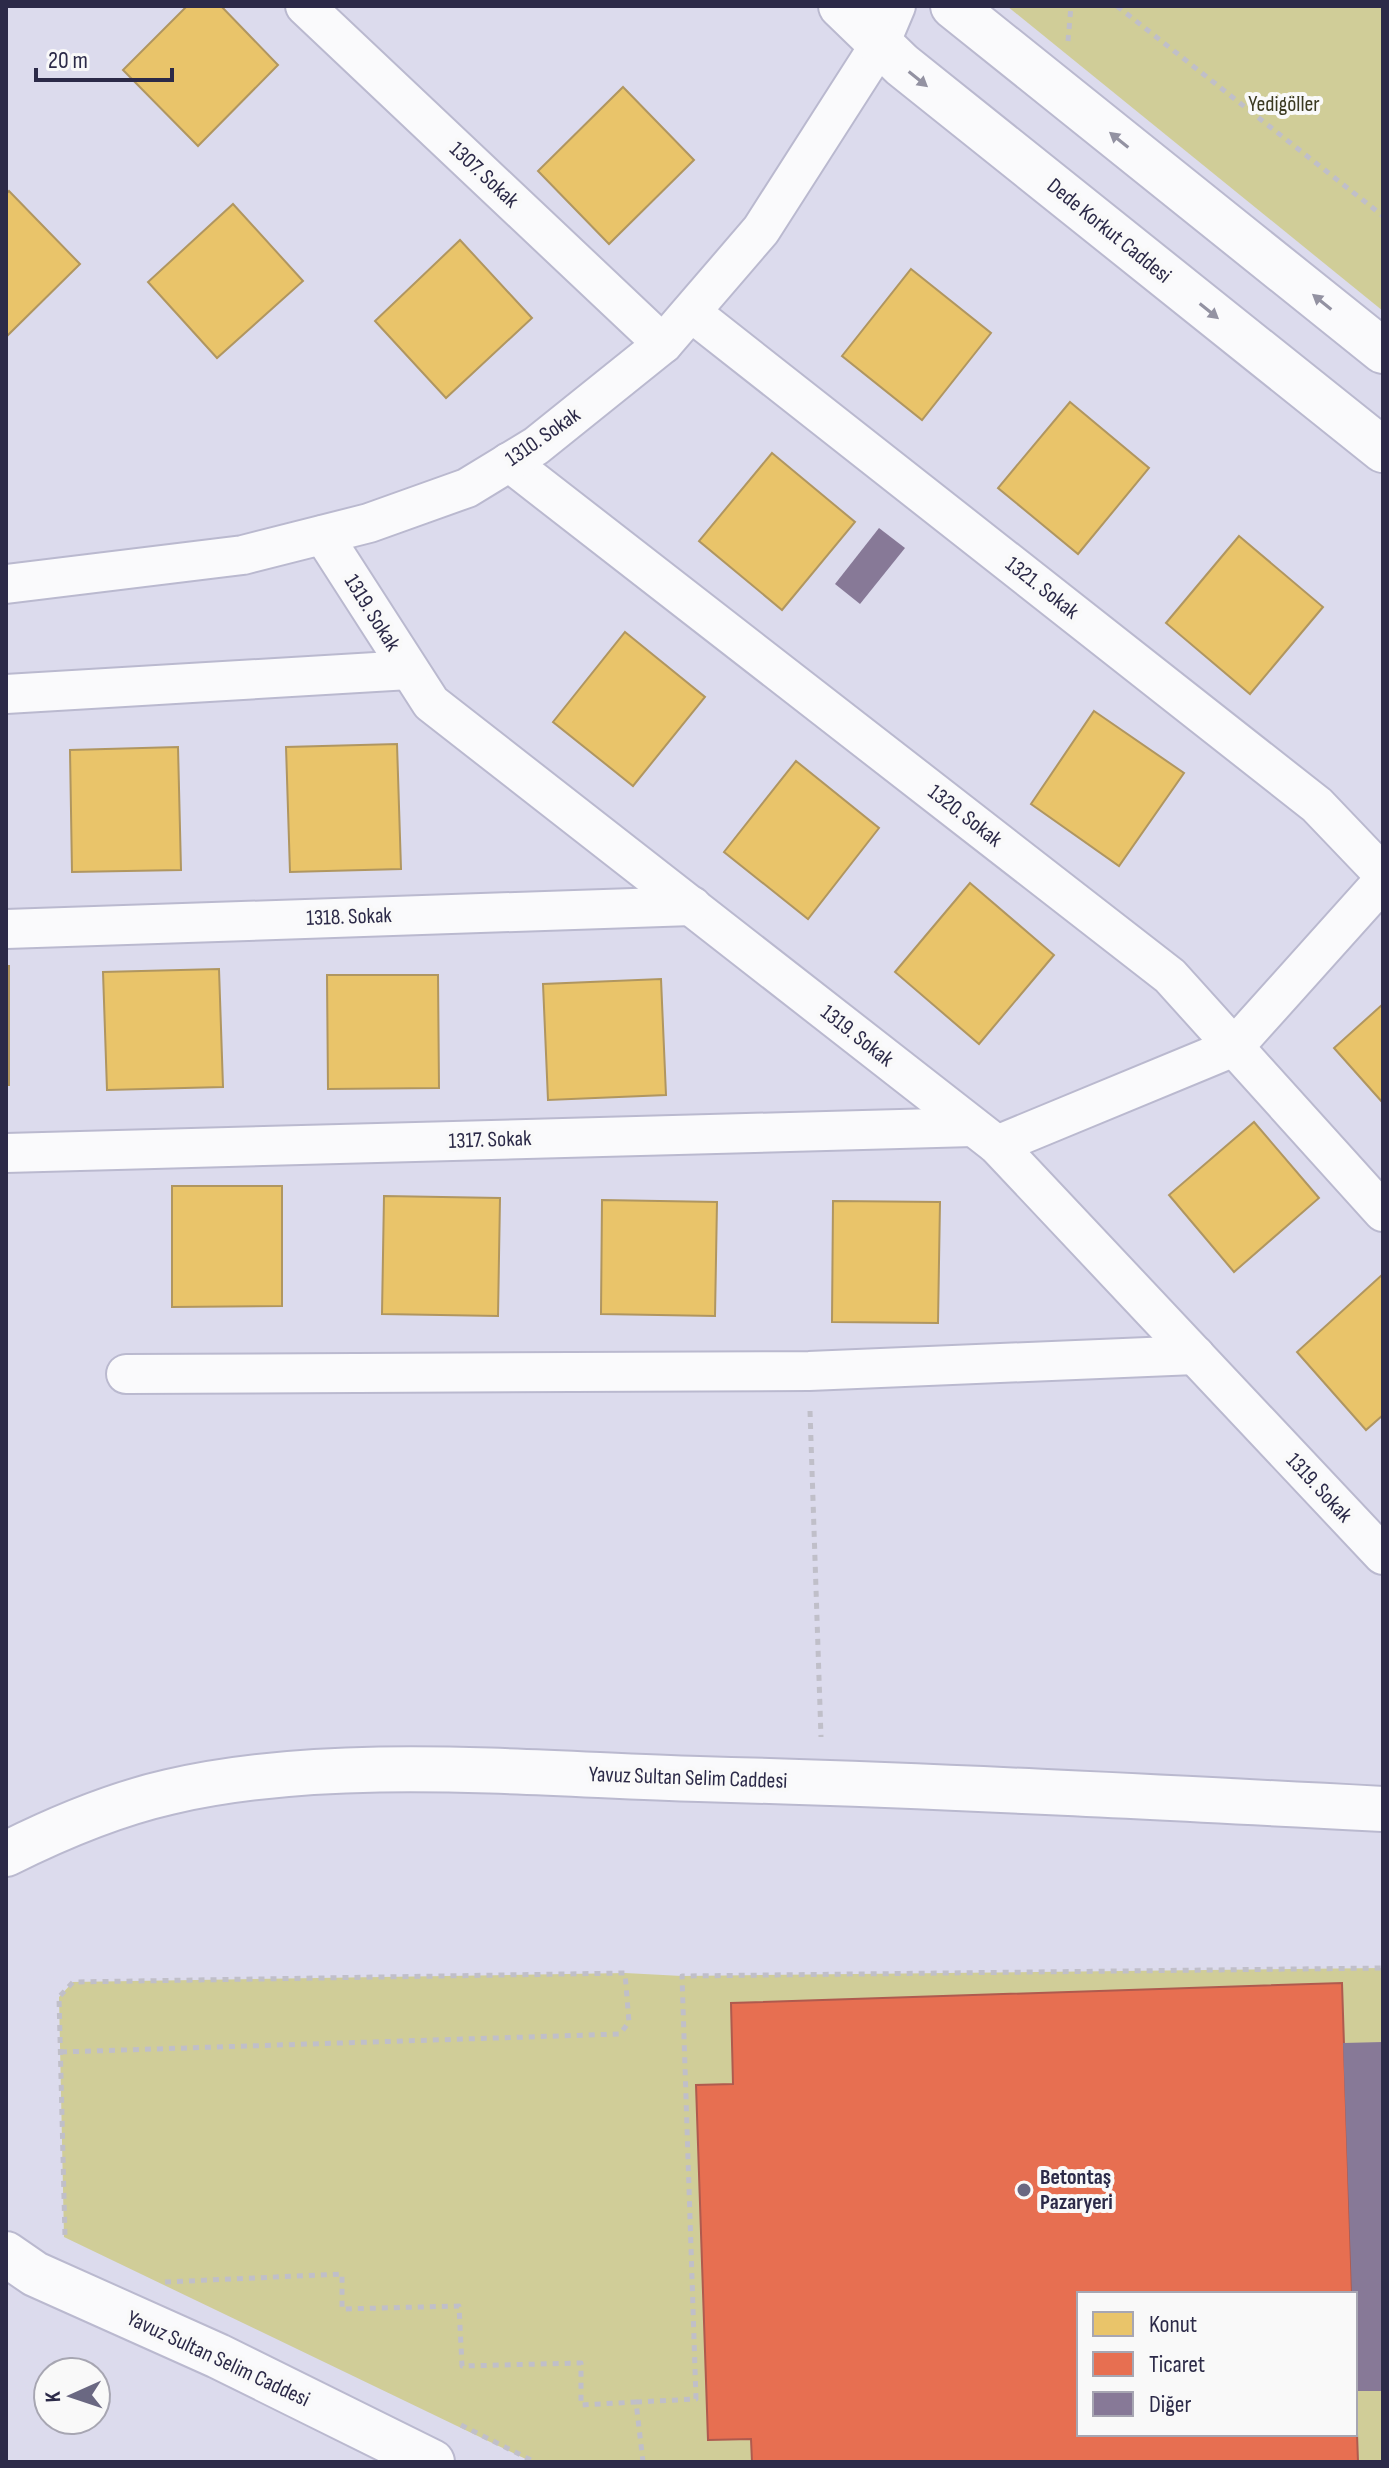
<svg xmlns="http://www.w3.org/2000/svg" width="1389" height="2468" viewBox="0 0 1389 2468" font-family="'Sofia Sans Condensed',sans-serif">
<rect width="100%" height="100%" fill="#dcdbed"/>
<g fill="#d0cd98" fill-rule="evenodd">
<path d="M1007,6H1383V311Z"/>
<path d="M1383,1968V2462H532L64,2237L59,1997L73,1982L625,1973L682,1976ZM1079,2294H1355V2434H1079Z"/>
</g>
<g fill="#e9c46a" stroke="#b09660" stroke-width="2">
<path d="M187,6H221L278,65L198,146L123,70Z"/>
<path d="M623,87L694,160L609,244L538,171Z"/>
<path d="M9,191L80,264L6,337V194Z"/>
<path d="M233,204L303,281L217,358L148,282Z"/>
<path d="M460,240L532,318L446,398L375,321Z"/>
<path d="M911,269L991,333L922,420L842,356Z"/>
<path d="M1070,402L1149,468L1078,554L998,488Z"/>
<path d="M772,453L855,522L782,610L699,541Z"/>
<path d="M1239,536L1323,607L1250,694L1166,623Z"/>
<path d="M625,632L705,697L633,786L553,722Z"/>
<path d="M1094,711L1184,773L1119,866L1031,804Z"/>
<path d="M397,744L401,869L290,872L286,747Z"/>
<path d="M178,747L181,870L72,872L70,750Z"/>
<path d="M796,761L879,828L808,919L724,852Z"/>
<path d="M970,883L1054,955L979,1044L895,972Z"/>
<rect x="6" y="966" width="3" height="119"/>
<path d="M219,969L223,1087L107,1090L103,972Z"/>
<path d="M327,975H438L439,1088L328,1089Z"/>
<path d="M661,979L666,1095L548,1100L543,984Z"/>
<path d="M1383,1004V1103L1334,1048Z"/>
<path d="M1254,1122L1319,1198L1234,1272L1169,1195Z"/>
<path d="M172,1186H282V1306L172,1307Z"/>
<path d="M384,1196L500,1198L498,1316L382,1314Z"/>
<path d="M602,1200L717,1202L715,1316L601,1314Z"/>
<path d="M833,1201L940,1202L938,1323L832,1322Z"/>
<path d="M1383,1274V1415L1366,1430L1297,1352Z"/>
</g>
<path fill="#e76f51" stroke="#af5a4e" stroke-width="2" d="M1342,1983L1352,2294H1079V2434H1355V2376L1358,2462H752L751,2439L708,2440L696,2085L733,2084L731,2003Z"/>
<g fill="#877997">
<path d="M879,528L905,548L860,604L835,584Z"/>
<path d="M1383,2042V2391H1355V2294H1352L1343,2043Z"/>
</g>
<g fill="none" stroke-linecap="round" stroke-linejoin="round">
<g stroke="#bab9cf" stroke-width="42">
<g id="minor">
<path d="M305,6L663,344"/>
<path d="M692,313L1317,805L1383,874"/>
<path d="M509,462L1170,976L1383,1212"/>
<path d="M323,535L431,703L997,1145L1383,1555"/>
<path d="M6,584L243,555L369,523L467,488L536,446L663,344L761,230L880,44L896,6"/>
<path d="M6,694L409,670"/>
<path d="M6,929L692,906"/>
<path d="M997,1145L1234,1047L1383,881"/>
<path d="M6,1153L973,1127"/>
<path d="M126,1374L809,1371L1195,1355"/>
</g>
</g>
<g stroke="#bab9cf" stroke-width="48">
<g id="tertiary">
<path d="M6,1854C58,1828 112,1805 169,1792C331,1754 532,1774 699,1779C927,1785 1155,1797 1383,1809"/>
<path d="M6,2254L35,2274L218,2356L432,2462"/>
</g>
</g>
<g stroke="#bab9cf" stroke-width="48">
<g id="secondary">
<path d="M841,6L902,65L1383,450"/>
<path d="M953,6L1383,351"/>
</g>
</g>
<g stroke="#c0bfc9" stroke-width="5" stroke-dasharray="6 6" stroke-linecap="butt">
<path d="M1117,6L1383,216"/>
<path d="M1068,41L1071,6"/>
<path d="M810,1411L821,1737"/>
<path d="M61,2052L620,2034L629,2022L625,1973L73,1982L59,1997L65,2237"/>
<path d="M165,2282L342,2274V2309L459,2306L462,2366L581,2363V2405L636,2402L643,2462"/>
<path d="M636,2402L696,2399L682,1976L1383,1968"/>
<path d="M461,2425L535,2462"/>
</g>
<use href="#minor" stroke="#fafafc" stroke-width="38"/>
<use href="#tertiary" stroke="#fafafc" stroke-width="44"/>
<use href="#secondary" stroke="#fafafc" stroke-width="44"/>
</g>
<defs><path id="oneway-solid" d="M-6-.8H1V-3.2L6.5 0L1 3.2V.8H-6Z" transform="scale(2)"/></defs>
<g fill="#9392a2">
<use href="#oneway-solid" transform="translate(918 79) rotate(39)"/>
<use href="#oneway-solid" transform="translate(1119 140) rotate(-141)"/>
<use href="#oneway-solid" transform="translate(1322 302) rotate(-141)"/>
<use href="#oneway-solid" transform="translate(1209 311) rotate(39)"/>
</g>
<circle fill="#6a6882" stroke="#f9f9f9" stroke-width="3" cx="1024" cy="2190" r="8"/>
<g text-anchor="middle" dominant-baseline="central" stroke-width="8" stroke-linejoin="round" paint-order="stroke">
<g font-size="22" fill="#3a3921" stroke="#f9f9f9">
<text x="1284" y="104">Yedigöller</text>
</g>
<g font-size="22" fill="#2c2a48" stroke="#f9f9f9">
<text transform="translate(484 175) rotate(43)">1307. Sokak</text>
<text transform="translate(1109 231) rotate(39)">Dede Korkut Caddesi</text>
<text transform="translate(543 437) rotate(-35)">1310. Sokak</text>
<text transform="translate(1042 588) rotate(38)">1321. Sokak</text>
<text transform="translate(372 613) rotate(58)">1319. Sokak</text>
<text transform="translate(965 816) rotate(38)">1320. Sokak</text>
<text transform="translate(349 917) rotate(-2)">1318. Sokak</text>
<text transform="translate(857 1036) rotate(38)">1319. Sokak</text>
<text transform="translate(490 1140) rotate(-2)">1317. Sokak</text>
<text transform="translate(1319 1488) rotate(47)">1319. Sokak</text>
<text transform="translate(688 1778) rotate(2)">Yavuz Sultan Selim Caddesi</text>
<text transform="translate(218 2359) rotate(25)">Yavuz Sultan Selim Caddesi</text>
</g>
<g font-size="22" font-weight="bold" fill="#2c2a48" stroke="#f9f9f9" text-anchor="start">
<text x="1040" y="2177">Betontaş<tspan x="1040" dy="25">Pazaryeri</tspan></text>
</g>
</g>
<rect width="1389" height="2468" fill="none" stroke="#2c2a48" stroke-width="16"/>
<rect x="1077" y="2292" width="280" height="144" fill="#f9f9f9" stroke="#a7a6b2" stroke-width="2"/>
<rect x="1093" y="2312" width="40" height="24" fill="#e9c46a" stroke="#a7a6b2" stroke-width="2"/>
<text x="1149" y="2332" font-size="24" fill="#2c2a48">Konut</text>
<rect x="1093" y="2352" width="40" height="24" fill="#e76f51" stroke="#a7a6b2" stroke-width="2"/>
<text x="1149" y="2372" font-size="24" fill="#2c2a48">Ticaret</text>
<rect x="1093" y="2392" width="40" height="24" fill="#877997" stroke="#a7a6b2" stroke-width="2"/>
<text x="1149" y="2412" font-size="24" fill="#2c2a48">Diğer</text>
<g transform="translate(72 2396) rotate(267)"><circle r="38" fill="#f9f9f9" stroke="#a7a6b2" stroke-width="2"/>
<path d="M0-6L14 30L0 20L-14 30Z" fill="#6a6882"/>
<text y="-12" font-size="22" font-weight="bold" text-anchor="middle" fill="#2c2a48">K</text>
</g>
<path d="M36 68v12h136v-12" fill="none" stroke="#2c2a48" stroke-width="4"/>
<text x="48" y="68" font-size="24" fill="#2c2a48" stroke="#f9f9f9" stroke-width="6" paint-order="stroke">20 m</text>
</svg>
